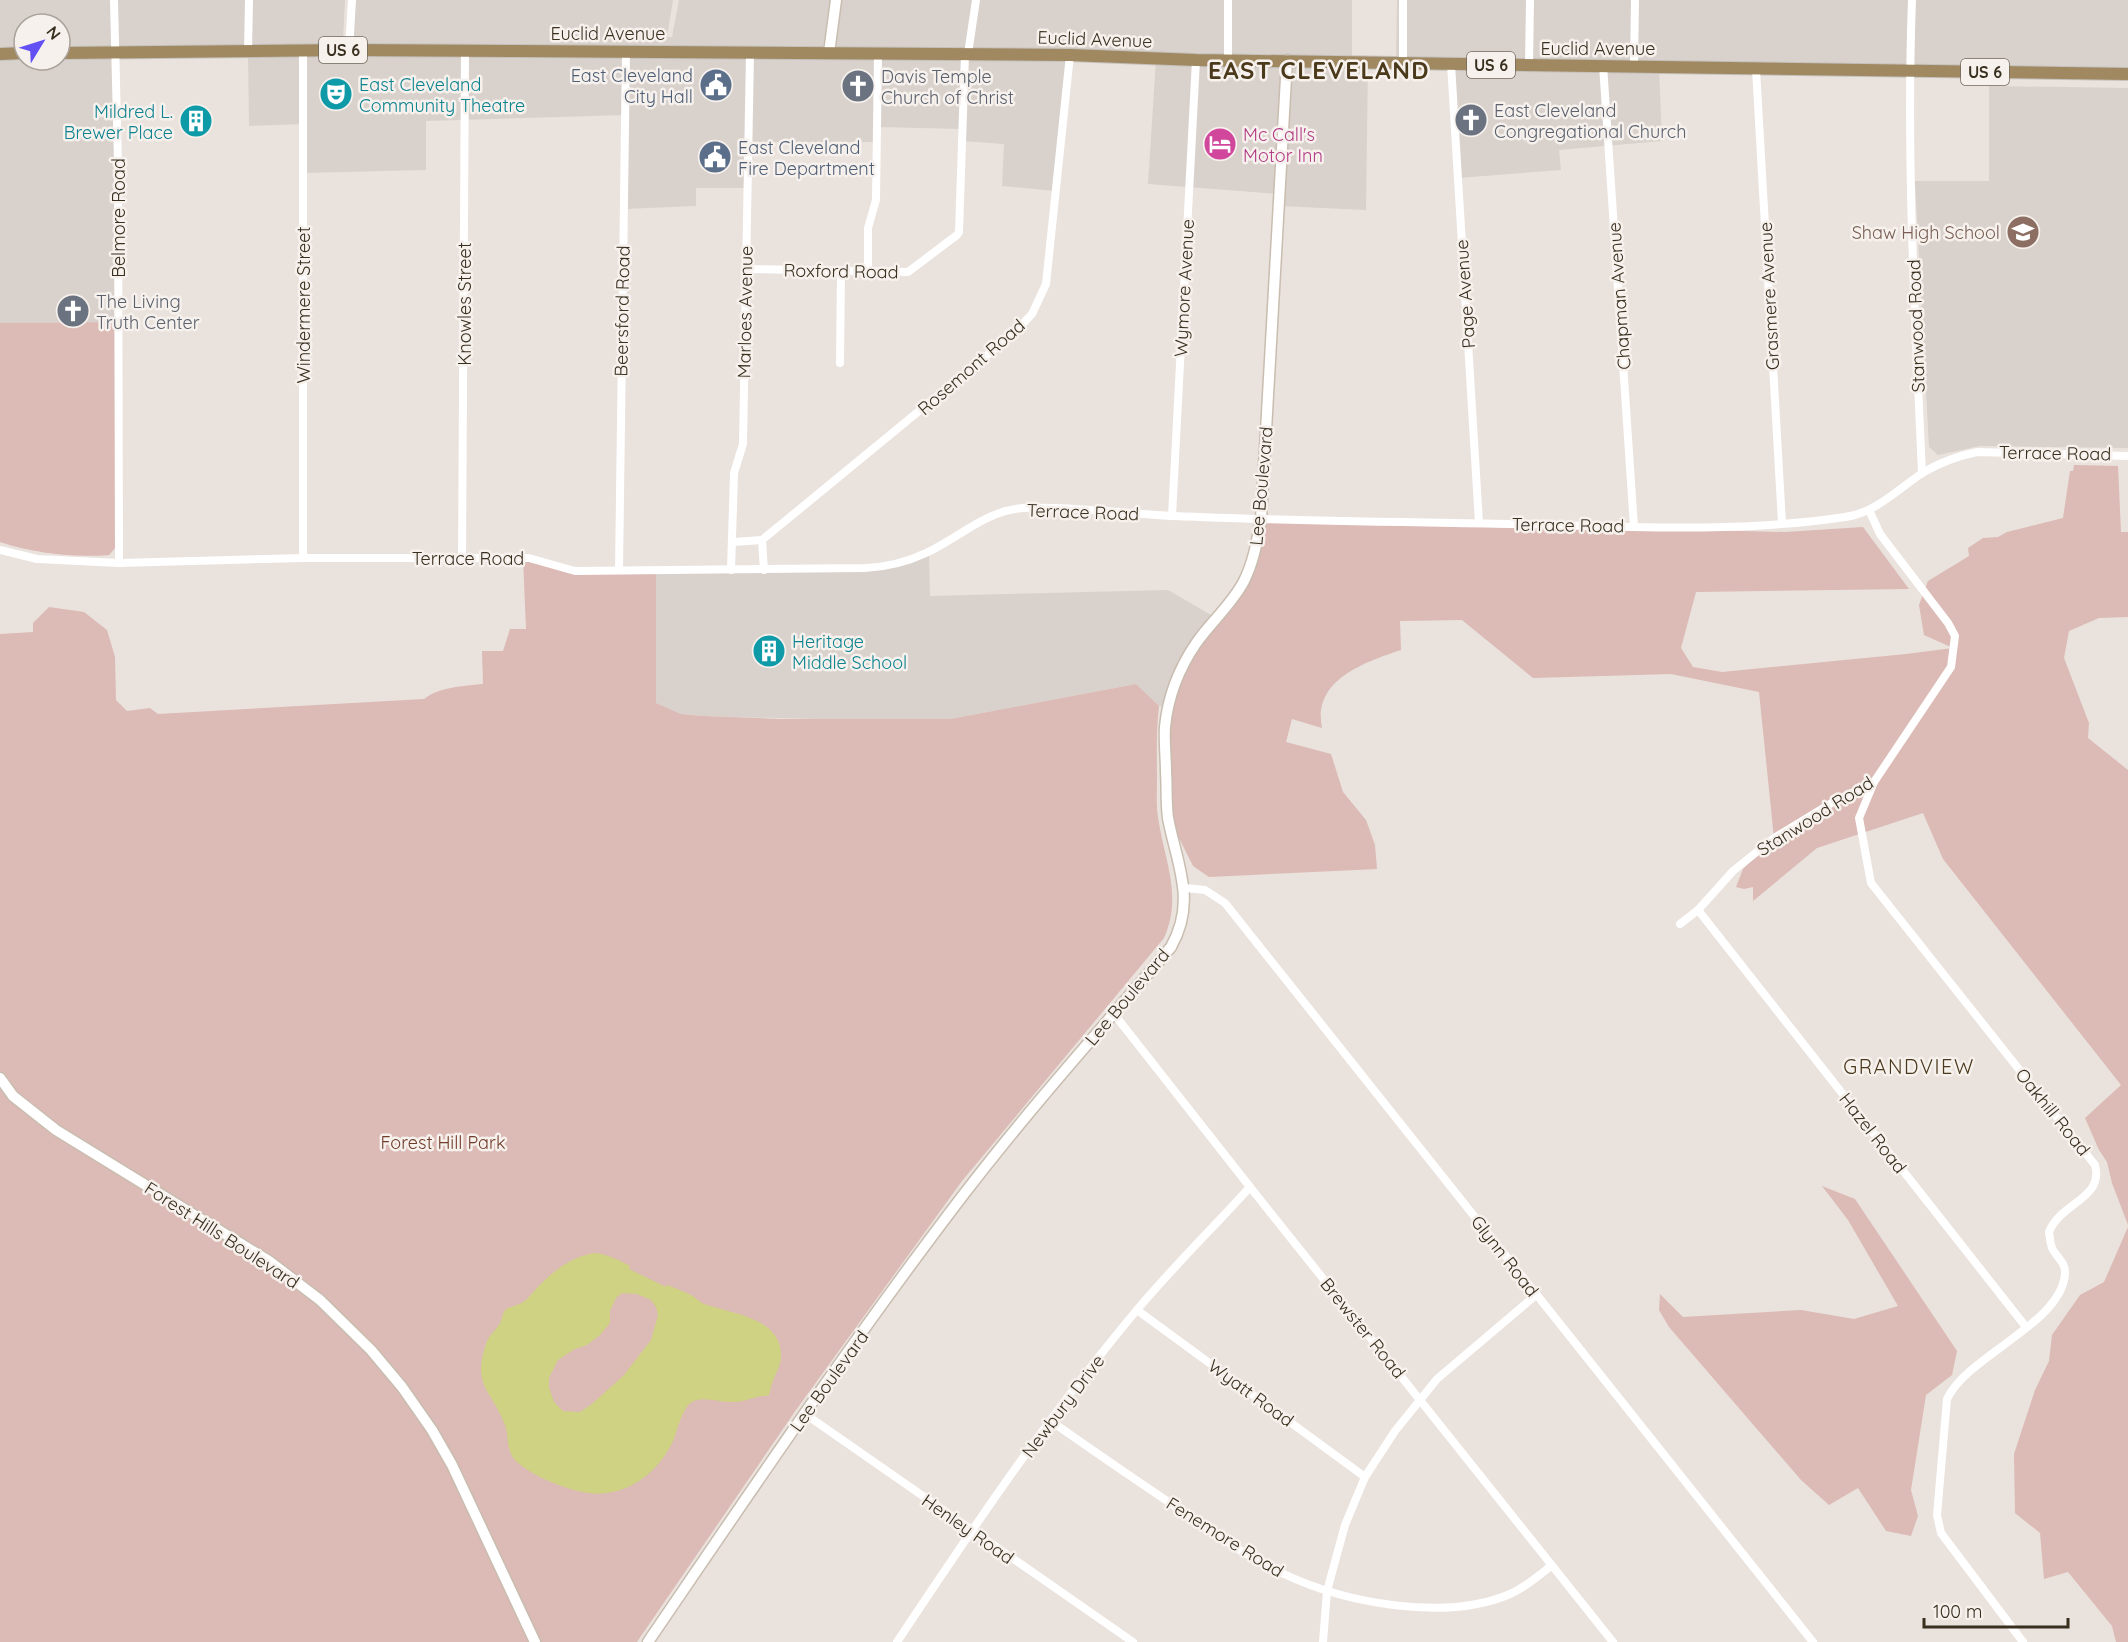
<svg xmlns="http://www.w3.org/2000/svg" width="2128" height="1642" viewBox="0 0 2128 1642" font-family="Quicksand,sans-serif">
<rect width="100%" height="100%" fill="#eae2dd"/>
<g fill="#d9d1cc" fill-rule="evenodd">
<path d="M0,0H345L343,39H349L352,0H673L667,37H672L679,0H1352V62H1368L1366,210L1279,206V194L1148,184L1156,59L1070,55L1055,191L1002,186L1004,144L962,141V129L877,127V142H749L748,188H696V206L624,209L625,115L426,121V170L303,173V124L249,126L248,52L115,53L118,322L0,323ZM24,24H60V60H24Z"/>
<path d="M1397,0H2128V74L1659,67L1662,141L1559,150L1561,170L1458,178L1451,64L1396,63Z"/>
<path d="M1989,86L2128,88V448L1980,446L1938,455L1929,447L1915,181H1989Z"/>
<path d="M929,552L930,596L1168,590L1218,619L1167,707L1159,706L1136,684L951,719L851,720L703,716L681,714L656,703V570L883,567Z"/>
</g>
<g fill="#dcbab5">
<path d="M115,322L116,547L109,555C73,558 34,553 0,542V323Z"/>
<path d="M2074,465L2118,466L2121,532H2128V617L2099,618L2069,631L2064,658L2089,723L2088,738L2128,770V1225L2112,1183L2107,1162L2099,1150L2085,1118L2121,1085L1943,859L1923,813L1817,848L1753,901V887L1744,889L1736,887L1743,869L1774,838L1759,692L1671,674L1533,678L1462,620L1400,621L1401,650C1365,662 1312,680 1322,728L1292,719L1286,742L1331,754L1343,792L1366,820L1375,845L1377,869L1209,877L1193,866L1168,816L1165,730L1182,668L1235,597L1261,519L1785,532L1863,527L1909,589L1696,592L1681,648L1693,667L1722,672L1906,654L1953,648L1924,635L1919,605L1928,581L1969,556L1968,548L1983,538L1998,537L2007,532L2063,518L2070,471H2073Z"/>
<path d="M523,558L575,571L656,570V703L681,714L703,716L781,719H951L1136,684L1159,706C1156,731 1157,755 1157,780C1157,792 1156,805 1158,817C1164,860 1183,895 1164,938L962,1181L796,1410L637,1642H0V634L33,632V623L49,607L84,612L107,630L115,657L116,700L127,711L150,708L158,714L424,699C439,687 464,686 483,684L482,651H503L510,629H526Z"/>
<path d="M1822,1186L1855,1199L1957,1351L1952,1375L1926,1395L1911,1490L1918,1516L1911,1536L1886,1531L1858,1488L1829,1505L1801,1480L1669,1327L1659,1310L1660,1294L1683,1317L1801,1310L1854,1319L1898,1306L1848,1220Z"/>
<path d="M2128,1227V1642H2116L2112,1626L2068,1572L2044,1579L2040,1533L2015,1513L2014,1454L2035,1390L2049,1361L2052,1335L2080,1295L2104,1282Z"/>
</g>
<path fill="#cfd183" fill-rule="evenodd" d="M594,1253C607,1254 619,1260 630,1266L629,1269L666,1287L667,1285C676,1288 685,1292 693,1296C697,1299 700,1302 704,1304C729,1313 779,1317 781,1353C782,1365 775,1374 772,1384C769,1390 772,1391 768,1396C759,1394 746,1402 734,1402C721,1403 706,1396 694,1401C683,1405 678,1428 674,1439C659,1473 626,1498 588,1493C567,1490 529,1475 515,1460C506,1450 509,1436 505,1425C491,1388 471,1387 487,1341C490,1334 497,1329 500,1323C503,1317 502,1311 508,1308C516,1305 521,1305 528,1298C546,1277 566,1258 594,1253ZM622,1293L637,1294L651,1300L656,1307L658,1315L651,1340L624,1375L593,1403L580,1412L563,1411L554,1402L549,1387V1378L558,1360L575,1349L587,1345L600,1335L610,1323V1311L616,1298Z"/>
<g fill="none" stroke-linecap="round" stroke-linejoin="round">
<g stroke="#c9bdb0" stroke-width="13">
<g id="secondary">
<path d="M829,53L836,0"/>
<path d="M0,1078L13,1096L56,1130L269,1261L320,1300L371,1350L402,1387L432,1430L452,1465L535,1642"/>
<path d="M648,1642C751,1491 853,1339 964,1194C1030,1108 1102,1028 1171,947C1197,901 1177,865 1168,818C1166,803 1167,787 1166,772C1166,757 1164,742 1165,727C1168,696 1179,668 1197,642C1212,621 1232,604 1244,581C1254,561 1257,541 1261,519L1287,60"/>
</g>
</g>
<g stroke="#c4c1bc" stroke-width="14">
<g id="primary">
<path d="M60,53L349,50L517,51L1070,55L1196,60L2128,74"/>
<path d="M0,54L24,53"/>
</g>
</g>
<g stroke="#fff" stroke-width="8">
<path d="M114,0L118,163L119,563"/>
<path d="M1403,0V63"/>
<path d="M1912,0C1906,158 1915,316 1922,473"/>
<path d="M349,50L352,0"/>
<path d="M248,52L249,0"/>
<path d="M303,52V558"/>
<path d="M968,54L976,0"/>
<path d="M1228,60V0"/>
<path d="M1451,64L1479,523"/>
<path d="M1529,65L1530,0"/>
<path d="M1603,65L1634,527"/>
<path d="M1634,65L1635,0"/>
<path d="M1756,69L1782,523"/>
<path d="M746,269L908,272L957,235L959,232L965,54"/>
<path d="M868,272V228L876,200L878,53"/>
<path d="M840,363L841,271"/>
<path d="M1172,516L1196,60"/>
<path d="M762,540L764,570"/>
<path d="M733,542L762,540L1014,333L1032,314L1046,284L1070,55"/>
<path d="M0,550L37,559L119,563L303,558H529L575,571L865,568C887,567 907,562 926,553C959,538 986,510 1024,508C1074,506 1124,514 1173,516C1290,521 1407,522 1524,524C1630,527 1739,533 1845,517C1876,513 1899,488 1924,472C1941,462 1958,456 1977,452L2128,456"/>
<path d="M462,558L465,50"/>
<path d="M619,570L626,52"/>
<path d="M731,570L734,473L743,444L750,52"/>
<path d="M1874,782L1859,818L1871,883L2095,1165C2104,1199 2061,1202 2049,1232C2050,1238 2050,1244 2053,1250C2058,1258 2066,1264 2065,1274C2061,1324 1968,1355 1947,1399L1937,1515L1941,1533L2023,1642"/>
<path d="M1185,888L1205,890L1225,903L1813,1642"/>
<path d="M1698,910L2026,1327"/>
<path d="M1680,924L1698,910L1733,871L1774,838L1835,801L1874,782L1951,667L1955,636L1948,623L1880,534L1869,510"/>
<path d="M1114,1014L1250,1187L1613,1642"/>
<path d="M1137,1310L1365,1477"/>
<path d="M805,1414L1133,1642"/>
<path d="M1051,1421C1093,1451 1136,1480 1179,1509C1213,1532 1246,1557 1284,1574C1345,1603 1446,1622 1510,1594C1526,1587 1538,1576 1551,1566"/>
<path d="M897,1642C972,1529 1049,1415 1136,1311C1172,1268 1213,1228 1250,1187"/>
<path d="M1323,1642L1327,1591L1345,1525L1365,1477L1395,1431L1437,1379L1536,1295"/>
</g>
<use href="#secondary" stroke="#fff" stroke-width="10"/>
<use href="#primary" stroke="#a08861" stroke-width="12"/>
</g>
<defs>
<g id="civic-disc" transform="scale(1.725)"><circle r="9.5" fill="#5c6f8a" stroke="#f6f1ed"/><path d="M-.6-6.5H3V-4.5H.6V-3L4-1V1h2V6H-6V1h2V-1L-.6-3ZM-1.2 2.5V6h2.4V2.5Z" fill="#fff"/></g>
<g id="church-disc" transform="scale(1.725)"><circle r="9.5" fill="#6b7280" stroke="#f6f1ed"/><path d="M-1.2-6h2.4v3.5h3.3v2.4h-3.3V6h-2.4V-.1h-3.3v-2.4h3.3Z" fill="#fff"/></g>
<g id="theatre-disc" transform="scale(1.725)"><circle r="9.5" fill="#0f9aa8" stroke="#f6f1ed"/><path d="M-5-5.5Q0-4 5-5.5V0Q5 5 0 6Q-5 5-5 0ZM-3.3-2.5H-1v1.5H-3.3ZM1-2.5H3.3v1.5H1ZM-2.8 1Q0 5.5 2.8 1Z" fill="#fff"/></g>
<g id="building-disc" transform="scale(1.725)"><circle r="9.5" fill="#0f9aa8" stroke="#f6f1ed"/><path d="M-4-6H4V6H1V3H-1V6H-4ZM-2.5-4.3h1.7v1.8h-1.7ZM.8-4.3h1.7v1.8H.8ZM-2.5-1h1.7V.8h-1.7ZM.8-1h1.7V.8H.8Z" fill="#fff"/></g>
<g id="hotel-disc" transform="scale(1.725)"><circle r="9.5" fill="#d1479c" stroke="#f6f1ed"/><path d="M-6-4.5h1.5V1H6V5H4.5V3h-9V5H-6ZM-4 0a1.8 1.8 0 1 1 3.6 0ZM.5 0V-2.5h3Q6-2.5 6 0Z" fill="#fff"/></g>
<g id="school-disc" transform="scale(1.725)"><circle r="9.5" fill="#8d6e63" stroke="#f6f1ed"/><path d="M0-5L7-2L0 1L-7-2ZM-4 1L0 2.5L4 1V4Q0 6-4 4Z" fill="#fff"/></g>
</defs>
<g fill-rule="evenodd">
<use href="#civic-disc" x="716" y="85"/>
<use href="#church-disc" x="858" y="86"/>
<use href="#theatre-disc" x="336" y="94"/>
<use href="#church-disc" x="1471" y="120"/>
<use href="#building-disc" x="196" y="121"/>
<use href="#hotel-disc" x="1220" y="144"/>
<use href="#civic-disc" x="715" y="157"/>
<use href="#school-disc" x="2023" y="232"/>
<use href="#church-disc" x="73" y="311"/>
<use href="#building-disc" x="769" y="651"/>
</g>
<g text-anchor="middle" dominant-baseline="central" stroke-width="5" stroke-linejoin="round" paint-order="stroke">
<g fill="#f6f1ed" stroke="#72695d" stroke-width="1.5">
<rect x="319" y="37" width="48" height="26" rx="4.5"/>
<rect x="1467" y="52" width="48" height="26" rx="4.5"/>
<rect x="1961" y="59" width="48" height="26" rx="4.5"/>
</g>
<g font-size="16" font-weight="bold" fill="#392f1f">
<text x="343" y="50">US 6</text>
<text x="1491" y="65">US 6</text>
<text x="1985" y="72">US 6</text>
</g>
<g font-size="18" fill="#392f1f" stroke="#f6f1ed">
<text x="608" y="33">Euclid Avenue</text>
<text transform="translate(1095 39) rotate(2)">Euclid Avenue</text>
<text x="1598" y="48">Euclid Avenue</text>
<text transform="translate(118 218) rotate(-90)">Belmore Road</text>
<text transform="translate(841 271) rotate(1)">Roxford Road</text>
<text transform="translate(1184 288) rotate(-87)">Wymore Avenue</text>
<text transform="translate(1465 294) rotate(-94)">Page Avenue</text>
<text transform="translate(1619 296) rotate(-94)">Chapman Avenue</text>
<text transform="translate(1769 296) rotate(-93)">Grasmere Avenue</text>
<text transform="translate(464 304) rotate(-90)">Knowles Street</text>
<text transform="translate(303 305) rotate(-90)">Windermere Street</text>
<text transform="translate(622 311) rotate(-89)">Beersford Road</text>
<text transform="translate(745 312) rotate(-89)">Marloes Avenue</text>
<text transform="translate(1916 326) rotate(-92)">Stanwood Road</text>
<text transform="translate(971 367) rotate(-41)">Rosemont Road</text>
<text transform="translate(2055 453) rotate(1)">Terrace Road</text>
<text transform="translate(1261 486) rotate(-85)">Lee Boulevard</text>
<text transform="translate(1083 512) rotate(2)">Terrace Road</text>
<text transform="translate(1568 525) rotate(1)">Terrace Road</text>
<text x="468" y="558">Terrace Road</text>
<text transform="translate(1815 816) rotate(-32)">Stanwood Road</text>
<text transform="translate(1127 997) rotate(-50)">Lee Boulevard</text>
<text transform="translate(2053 1112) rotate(51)">Oakhill Road</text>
<text transform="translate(1873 1133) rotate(52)">Hazel Road</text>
<text transform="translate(222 1235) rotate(33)">Forest Hills Boulevard</text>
<text transform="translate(1505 1256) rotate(52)">Glynn Road</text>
<text transform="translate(1363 1328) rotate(51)">Brewster Road</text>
<text transform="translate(829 1381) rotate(-54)">Lee Boulevard</text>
<text transform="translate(1251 1393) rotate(36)">Wyatt Road</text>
<text transform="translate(1063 1406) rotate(-53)">Newbury Drive</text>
<text transform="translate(968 1529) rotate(35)">Henley Road</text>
<text transform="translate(1225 1537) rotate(32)">Fenemore Road</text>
</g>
<g font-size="18" fill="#4e5e75" stroke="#f6f1ed" text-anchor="end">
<text x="693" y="75">East Cleveland<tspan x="693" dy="21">City Hall</tspan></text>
<text x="738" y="147" text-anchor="start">East Cleveland<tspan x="738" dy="21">Fire Department</tspan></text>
</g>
<g font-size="18" fill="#5b616d" stroke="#f6f1ed" text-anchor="start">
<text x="881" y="76">Davis Temple<tspan x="881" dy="21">Church of Christ</tspan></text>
<text x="1494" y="110">East Cleveland<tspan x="1494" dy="21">Congregational Church</tspan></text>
<text x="96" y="301">The Living<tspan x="96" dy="21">Truth Center</tspan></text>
</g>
<g font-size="18" fill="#0d838f" stroke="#f6f1ed" text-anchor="start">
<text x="359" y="84">East Cleveland<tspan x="359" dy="21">Community Theatre</tspan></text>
<text x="173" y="111" text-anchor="end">Mildred L.<tspan x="173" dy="21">Brewer Place</tspan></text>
<text x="792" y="641">Heritage<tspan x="792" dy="21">Middle School</tspan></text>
</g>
<g font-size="18" fill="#b23c85" stroke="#f6f1ed" text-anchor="start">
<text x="1243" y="134">Mc Call's<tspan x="1243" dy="21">Motor Inn</tspan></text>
</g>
<g font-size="18" fill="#785e54" stroke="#f6f1ed" text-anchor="end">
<text x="2000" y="232">Shaw High School</text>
</g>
<g font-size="18" fill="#703b29" stroke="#f6f1ed">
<text x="443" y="1142">Forest Hill Park</text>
</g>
<g font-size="20" letter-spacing="1.5" fill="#4b391b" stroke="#f6f1ed">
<text x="1909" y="1066">GRANDVIEW</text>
</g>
<g font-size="24" font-weight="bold" letter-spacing="1.5" fill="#4b391b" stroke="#f6f1ed">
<text x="1319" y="70">EAST CLEVELAND</text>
</g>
</g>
<g transform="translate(42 42) rotate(52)"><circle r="28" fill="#f6f1ed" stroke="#aaa39b" stroke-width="1.5"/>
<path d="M0-4.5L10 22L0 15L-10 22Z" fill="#6350f5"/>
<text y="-9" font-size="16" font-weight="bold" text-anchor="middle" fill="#392f1f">N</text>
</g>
<path d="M1924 1618v9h144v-9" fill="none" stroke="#392f1f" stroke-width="3"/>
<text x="1933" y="1618" font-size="18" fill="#392f1f" stroke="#f6f1ed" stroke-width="4.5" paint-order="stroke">100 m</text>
</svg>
